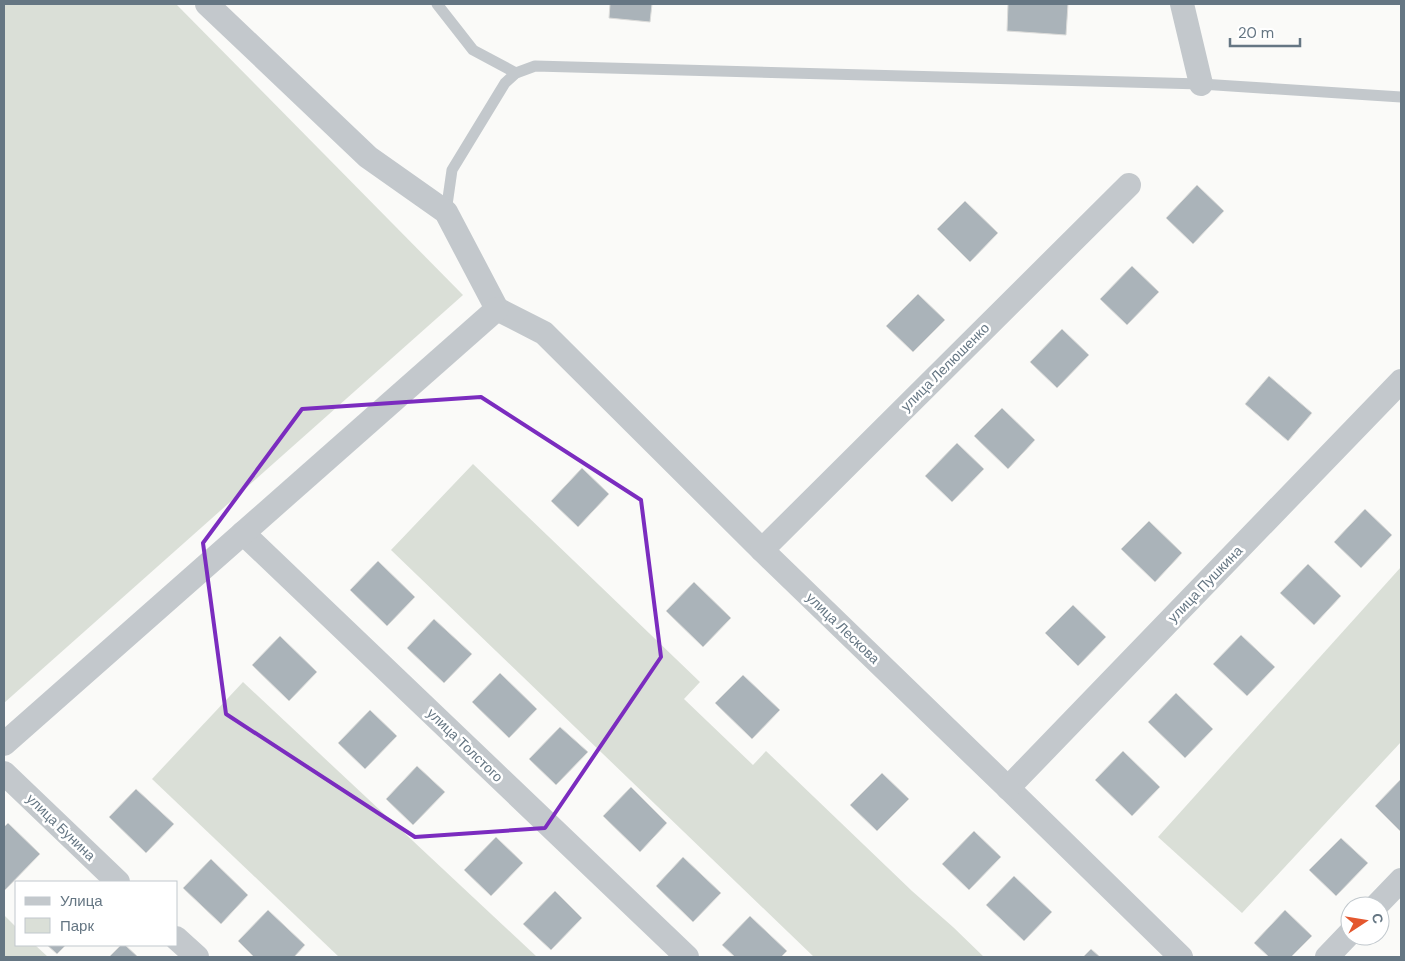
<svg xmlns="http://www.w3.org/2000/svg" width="1405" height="961" viewBox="0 0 1405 961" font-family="'DM Sans',sans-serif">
<rect width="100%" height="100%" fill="#fafaf8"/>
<g fill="#dadfd7">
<path d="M4,4H176L463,295L4,703Z"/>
<path d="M473,464L700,682L684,699L753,765L766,751L912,891L953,927L984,957H814L391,550Z"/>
<path d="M1401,567V742L1242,913L1158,837Z"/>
<path d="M243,682L537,957H339L152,779Z"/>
<path d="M4,915L16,927V945H35L48,957H4Z"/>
</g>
<g fill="#aab3b9" stroke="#dcdcda">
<path d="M610,4H652L650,22L609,18Z"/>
<path d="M1008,4H1068L1066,35L1007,31Z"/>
<path d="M1197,185L1224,211L1193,244L1166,218Z"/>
<path d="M965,201L998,233L970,262L937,229Z"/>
<path d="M1132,266L1159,292L1127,325L1100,299Z"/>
<path d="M918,294L945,320L913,352L886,326Z"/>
<path d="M1062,329L1089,355L1057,388L1030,362Z"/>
<path d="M1269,376L1312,413L1288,441L1245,404Z"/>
<path d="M1002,408L1035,440L1008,469L974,436Z"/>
<path d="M957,443L984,469L952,502L925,476Z"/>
<path d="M582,468L609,494L578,527L551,501Z"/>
<path d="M1365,509L1392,535L1361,568L1334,542Z"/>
<path d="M1149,521L1182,553L1155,582L1121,549Z"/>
<path d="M378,561L415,597L387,626L350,590Z"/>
<path d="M1308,564L1341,596L1314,625L1280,593Z"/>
<path d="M694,582L731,618L703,647L666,611Z"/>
<path d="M1073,605L1106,637L1078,666L1045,633Z"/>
<path d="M434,619L472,654L444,683L407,648Z"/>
<path d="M1241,635L1275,667L1247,696L1213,664Z"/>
<path d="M280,636L317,672L289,701L252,665Z"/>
<path d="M500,673L537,709L509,738L472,702Z"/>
<path d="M743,675L780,710L752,739L715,703Z"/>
<path d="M1176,693L1213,729L1185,758L1148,722Z"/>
<path d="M370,710L397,736L365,769L338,743Z"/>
<path d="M560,727L588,752L556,785L529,759Z"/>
<path d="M1123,751L1160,787L1132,816L1095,780Z"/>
<path d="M417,766L445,792L413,825L386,799Z"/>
<path d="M882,773L909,799L877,831L850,805Z"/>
<path d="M1401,779V832L1375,806Z"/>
<path d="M631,787L667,823L640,852L603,816Z"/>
<path d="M136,789L174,824L146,853L109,817Z"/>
<path d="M8,823L40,854L4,891V827Z"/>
<path d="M974,831L1001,857L969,890L942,864Z"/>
<path d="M496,837L523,863L491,896L464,870Z"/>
<path d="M1341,838L1368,863L1336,896L1309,870Z"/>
<path d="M683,857L721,893L693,922L656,886Z"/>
<path d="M211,859L248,895L221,924L183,888Z"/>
<path d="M1014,876L1052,912L1024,941L986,905Z"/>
<path d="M555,891L582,918L551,950L523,924Z"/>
<path d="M268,910L305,945L294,957H254L238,941Z"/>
<path d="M1285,910L1312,936L1291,957H1269L1254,943Z"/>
<path d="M750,916L787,951L781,957H735L722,945Z"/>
<path d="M47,945H66L57,954Z"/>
<path d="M121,945H125L138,957H109Z"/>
<path d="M1091,949L1100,957H1083Z"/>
</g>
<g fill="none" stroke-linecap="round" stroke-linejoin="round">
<g stroke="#c3c8cc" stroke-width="11">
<path d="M437,4L473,50L516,73"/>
<path d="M446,212L452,170L505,83L516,73L535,66L1201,84L1401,97"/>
</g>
<g stroke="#c3c8cc" stroke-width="24">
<path d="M207,4L368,157L446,212L497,309"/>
<path d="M1182,4L1201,84"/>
<path d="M497,309L544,333L762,550L1008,788L1181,957"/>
<path d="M243,533L687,957"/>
<path d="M762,550L1129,185"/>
<path d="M4,744L497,309"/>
<path d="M4,773L118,882"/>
<path d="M1008,788L1401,381"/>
<path d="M1376,906L1401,880"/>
<path d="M176,938L197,957"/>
<path d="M1327,957L1350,933"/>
</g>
</g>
<path fill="none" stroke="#7b2cbf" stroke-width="4" stroke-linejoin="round" d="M481,397L641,500L661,657L545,828L415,837L226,714L203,543L302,409Z"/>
<g text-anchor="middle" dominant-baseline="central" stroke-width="5" stroke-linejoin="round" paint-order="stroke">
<g font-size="14" fill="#657683" stroke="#fff">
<text transform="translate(945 367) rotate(-45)">улица Лелюшенко</text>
<text transform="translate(1205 584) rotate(-46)">улица Пушкина</text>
<text transform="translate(843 628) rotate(44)">улица Лескова</text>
<text transform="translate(465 745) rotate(44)">улица Толстого</text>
<text transform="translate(61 827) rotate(44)">улица Бунина</text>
</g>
</g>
<rect width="1405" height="961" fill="none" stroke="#657683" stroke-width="10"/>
<rect x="15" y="881" width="162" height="65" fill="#ffffff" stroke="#c1c8cd"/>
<rect x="25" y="897" width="25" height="8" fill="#c3c8cc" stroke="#c1c8cd"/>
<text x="60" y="906" font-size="15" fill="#657683">Улица</text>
<rect x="25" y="918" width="25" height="15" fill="#dadfd7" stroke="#c1c8cd"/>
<text x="60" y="931" font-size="15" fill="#657683">Парк</text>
<g transform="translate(1365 921) rotate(78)"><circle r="24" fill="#ffffff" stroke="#c1c8cd"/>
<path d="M0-4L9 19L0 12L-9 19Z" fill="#e4572e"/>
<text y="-8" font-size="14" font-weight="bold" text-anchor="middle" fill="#657683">С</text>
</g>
<path d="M1230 38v8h70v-8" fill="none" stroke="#657683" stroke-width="2.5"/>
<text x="1238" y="38" font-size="15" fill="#657683" stroke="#ffffff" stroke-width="4" paint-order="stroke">20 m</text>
</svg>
